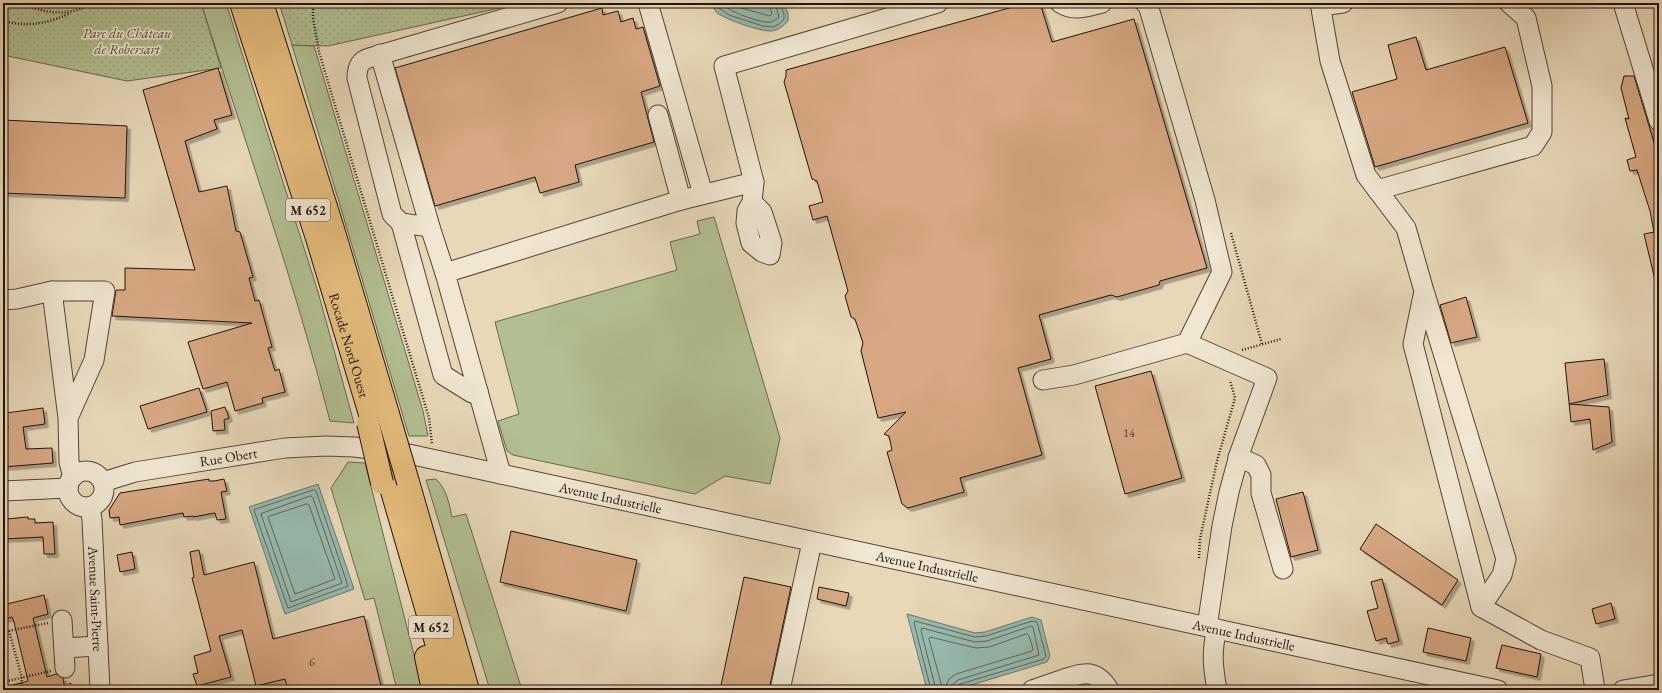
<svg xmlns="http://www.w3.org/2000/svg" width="1662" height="693" viewBox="0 0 1662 693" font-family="'EB Garamond',serif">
<defs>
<pattern id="park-dots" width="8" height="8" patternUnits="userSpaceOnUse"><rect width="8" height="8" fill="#b2bf92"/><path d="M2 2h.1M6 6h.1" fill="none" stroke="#99a37d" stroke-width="1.8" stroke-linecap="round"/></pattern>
<filter id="shadow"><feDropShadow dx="3.5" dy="3.5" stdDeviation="0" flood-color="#0004"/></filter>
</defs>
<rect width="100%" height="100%" fill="#e8d8b8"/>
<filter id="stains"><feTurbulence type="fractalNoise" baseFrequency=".005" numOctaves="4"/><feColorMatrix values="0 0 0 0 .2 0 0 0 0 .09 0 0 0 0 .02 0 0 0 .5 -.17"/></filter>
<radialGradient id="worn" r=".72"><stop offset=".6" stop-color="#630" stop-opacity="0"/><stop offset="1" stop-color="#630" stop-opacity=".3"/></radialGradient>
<g fill="#b2bf92" stroke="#6a684e">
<path d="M201,3H226L318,292L354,423L330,421C294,280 245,142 201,3Z"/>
<path d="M292,45L314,46L423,411L428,436H409Z"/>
<path d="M714,217L780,438L770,484L725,476L695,494L513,455L507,451L498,421L519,414L495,322L677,270L670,242L700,234L697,221Z"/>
<path d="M348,462L365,463L423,690H397L374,598L365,600L331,488Z"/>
<path d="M436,479C447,490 449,503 452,517L466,514L522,690H490L426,480Z"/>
</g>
<g fill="url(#park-dots)" stroke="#6a684e">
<path d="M3,3H201L221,68L127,81L3,55Z"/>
<path d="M279,3H522L328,46L292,45Z"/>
</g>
<g fill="#97baae" stroke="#69776d">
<path d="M713,3H783L788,13V21C783,26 779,30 772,31C761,32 724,19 716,12C714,9 714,6 713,3Z"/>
<path d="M318,484L354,589L285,614L249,507Z"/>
<path d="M907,614L975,633L985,632L1032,617L1041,620L1050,656L1047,662L955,690H927Z"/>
</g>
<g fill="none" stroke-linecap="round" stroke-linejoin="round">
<g stroke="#5d665c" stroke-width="1">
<path d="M717,3L719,8L729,15L763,26L773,27L779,24L784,19V14L780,3"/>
<path d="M722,3C726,11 762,24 771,22C774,21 777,19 779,17L775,3"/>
<path d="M730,3L734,6L770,16L772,14L769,3"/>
<path d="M314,490L316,491L348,586L288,608L254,510Z"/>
<path d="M311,496L313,498L342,583L291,602L261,514Z"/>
<path d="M307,504L309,505L335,579L295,594L268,517Z"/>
<path d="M1027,634L1029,636L1033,649L1032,651L956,674L949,679L945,688L942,687L929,639L930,637L976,648L989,647Z"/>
<path d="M931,690L914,623L915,621L975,637L986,636L1032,621L1037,622L1046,656L1044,659L960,684L957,686V690"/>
<path d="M936,690L921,631L922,628L975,642L987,641L1031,626L1033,627L1039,655L958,680L953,684L952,690"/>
</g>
</g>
<g fill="#d7a883" stroke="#23120b" filter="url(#shadow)">
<path d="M1027,3H1040L1052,42L1134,19L1207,268L1160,281L1159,285L1117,297L1111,295L1039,315L1051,359L1018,368L1042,455L960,478L964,492L908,508L902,504L887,452L892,450L889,436L884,434L906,412L878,418L861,351L863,343L855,319L851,317L845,296L848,291L827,216L813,220L809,206L823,202L817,181L812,179L784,82L786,76V70Z"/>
<path d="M602,8L603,15L618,11L621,22L633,18L636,29L643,27L660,86L641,92L654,142L575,165L579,182L540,193L535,177L435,206L395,68Z"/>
<path d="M1416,37L1426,70L1505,47L1528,123L1375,167L1352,92L1397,79L1388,45Z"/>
<path d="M218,68L232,115L214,120L217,129L185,141L199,192L227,186L236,231L240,232L253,277L249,278L255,301L259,300L272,347L268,348L275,371L279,369L285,392L262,398L263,403L235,411L227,382L203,389L188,342L252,323L112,316L116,290H125V268L195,270L143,90Z"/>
<path d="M1624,76H1634L1659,159V280H1655L1644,234L1654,232L1650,211L1637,170L1630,171L1627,160L1636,157L1625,118L1629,119L1621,88Z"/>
<path d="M3,120L127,126L125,198L3,193Z"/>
<path d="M1466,297L1477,337L1451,343L1440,305Z"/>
<path d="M1604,359L1608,395L1569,404L1609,407L1612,442L1593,450L1590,419L1571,422L1565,363Z"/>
<path d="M1151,371L1182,478L1125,494L1095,386Z"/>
<path d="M199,388L207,412L148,429L140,406Z"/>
<path d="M225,407L229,418L224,420L225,430L213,431L211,411Z"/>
<path d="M43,408L45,424L23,427L26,449L52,448L53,463L3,467V429L8,428L6,413Z"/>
<path d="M209,479V481H214L224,479L227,491L221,492L226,519L217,520L215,513L193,517V516L184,517L183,513L120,525L119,517L110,518L109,510L120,493Z"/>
<path d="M1303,492L1318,550L1291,557L1276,499Z"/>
<path d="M28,517V519H35V523L53,522L55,554H44L43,537L3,539V520H6V519Z"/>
<path d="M1376,524L1458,580L1442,605L1360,549Z"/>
<path d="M511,531L637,560L626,611L500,582Z"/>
<path d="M199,550L204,575L254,562L273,639L364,616L382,690H288L285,679L256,686L242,630L219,636L231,677L197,686L193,674L198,673L194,656L211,651L192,578L194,577L190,552Z"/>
<path d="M132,552L135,569L120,572L117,555Z"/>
<path d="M744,577L791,587L769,690H720Z"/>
<path d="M1382,579L1399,641L1388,644L1386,638L1376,641L1367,611L1378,608L1371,582Z"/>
<path d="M819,587L849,593L846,606L817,599Z"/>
<path d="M44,595L48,614L33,618L47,677L56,674L63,678L65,690H10L9,686L28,681L14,622L12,617L5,619L3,613V605Z"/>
<path d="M1611,603L1615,619L1596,624L1592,609Z"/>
<path d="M1428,628L1471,638L1466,661L1423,652Z"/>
<path d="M1502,645L1541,654L1537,677L1496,668Z"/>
</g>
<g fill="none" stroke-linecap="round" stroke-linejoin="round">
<g stroke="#544436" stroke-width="21">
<g id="minor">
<path d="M648,3L703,194"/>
<path d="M1060,3C1074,12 1087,7 1102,3"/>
<path d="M1145,3L1148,5L1205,200L1222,272L1187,343"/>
<path d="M1320,3L1330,61L1366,175L1406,228L1424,291L1413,344L1481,607L1541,640L1590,658L1595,690"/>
<path d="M1623,3L1659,121"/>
<path d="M1321,6L1343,3"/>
<path d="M380,54L430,227"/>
<path d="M658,115L681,200"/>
<path d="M1377,190L1533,146L1542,132V86L1526,18L1509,3"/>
<path d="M752,202L762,212L772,243L770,255L762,252L751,243L746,223L747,211L752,202L754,182"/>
<path d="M401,223L392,214L357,78C357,68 359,61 369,58L558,3"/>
<path d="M445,273L430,227L401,223L443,375L472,393L478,391"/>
<path d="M1425,294L1506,559L1502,575L1481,607"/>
<path d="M3,300L17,299L52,291"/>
<path d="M1043,380L1074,375L1187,343L1267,378L1240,452L1229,492L1222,526L1207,627"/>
<path d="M68,418L94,360L105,291H52L68,418L69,462L73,477"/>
<path d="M1238,457L1256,465L1261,475V493L1283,569"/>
<circle cx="86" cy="489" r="18"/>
<path d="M501,474L445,273L681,200L754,182L724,66L938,3"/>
<path id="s1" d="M103,482L135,472L285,448L326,446L354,447L404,453L1498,690"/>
<path d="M3,491L68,488"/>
<path id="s2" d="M90,507L92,520L100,690"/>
<path d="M62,620L65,668"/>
<path d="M64,648L98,646"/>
<path d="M780,690L812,542"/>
<path d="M1032,690C1046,686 1077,672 1090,674C1099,676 1105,683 1109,690"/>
<path d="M1217,690C1213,667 1211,652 1217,629"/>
<path d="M1623,690L1659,684"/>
</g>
</g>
<g stroke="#23120b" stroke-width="24">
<g id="highway">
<path id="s3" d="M241,3L317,238L376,434"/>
<path d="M262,3L333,229L388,414"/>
<path d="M389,481L450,690"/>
<path d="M408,482L468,690"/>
<path d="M426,657L433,690"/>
</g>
</g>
<g stroke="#23120b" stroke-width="2.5" stroke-dasharray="1 2" stroke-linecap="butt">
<path d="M21,3C42,13 71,18 90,3"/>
<path d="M313,3V18L319,52L429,418L432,444"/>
<path d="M3,21C27,27 48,24 70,13"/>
<path d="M1231,233L1262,344"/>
<path d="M1242,350L1281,339"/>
<path d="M1199,558L1200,539L1217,461L1235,398L1230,380"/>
<path d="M9,631L22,678L21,690"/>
<path d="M3,632L48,623"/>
<path d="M3,672L5,682"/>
<path d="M3,682L51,671"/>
<path d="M70,683V690"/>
</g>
<use href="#minor" stroke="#f0e6d1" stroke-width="19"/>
<use href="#highway" stroke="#e4bc7c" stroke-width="22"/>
<g stroke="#23120b" stroke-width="24" stroke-linecap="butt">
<g id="highway-bridge">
<path d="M388,414L408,482"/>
<path d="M368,423L382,483"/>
</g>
</g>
<use href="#highway-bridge" stroke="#e4bc7c" stroke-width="22"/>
</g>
<g text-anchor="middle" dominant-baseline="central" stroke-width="3.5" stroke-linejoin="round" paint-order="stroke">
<g font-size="12" fill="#503829">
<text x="1129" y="433">14</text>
<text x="312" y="662">6</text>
</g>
<g fill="#f0e6d1" stroke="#605246" stroke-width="1">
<rect x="286" y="199" width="44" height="22" rx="3"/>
<rect x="409" y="616" width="44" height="22" rx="3"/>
</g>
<g font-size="13" font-weight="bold" fill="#23120b">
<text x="308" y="210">M 652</text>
<text x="431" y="627">M 652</text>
</g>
<g font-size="14" font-style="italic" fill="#554f3a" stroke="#f0e6d1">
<text x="127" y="33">Parc du Château<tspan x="127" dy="16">de Robersart</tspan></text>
</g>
<g font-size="14" fill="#23120b" stroke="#f0e6d1">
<text stroke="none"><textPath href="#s3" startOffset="359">Rocade Nord Ouest</textPath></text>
<text stroke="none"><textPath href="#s1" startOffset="128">Rue Obert</textPath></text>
<text stroke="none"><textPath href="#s1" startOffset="516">Avenue Industrielle</textPath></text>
<text stroke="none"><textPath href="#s1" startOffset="840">Avenue Industrielle</textPath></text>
<text stroke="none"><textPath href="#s2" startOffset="92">Avenue Saint-Pierre</textPath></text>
<text stroke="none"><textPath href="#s1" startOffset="1164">Avenue Industrielle</textPath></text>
</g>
</g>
<rect width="1662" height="693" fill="none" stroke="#e8d8b8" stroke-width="16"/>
<rect x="4" y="4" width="1654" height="685" fill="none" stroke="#23120b" stroke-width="2"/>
<rect x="8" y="8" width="1646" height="677" fill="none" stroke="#23120b"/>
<rect width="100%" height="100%" filter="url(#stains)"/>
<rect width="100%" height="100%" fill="url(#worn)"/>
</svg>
